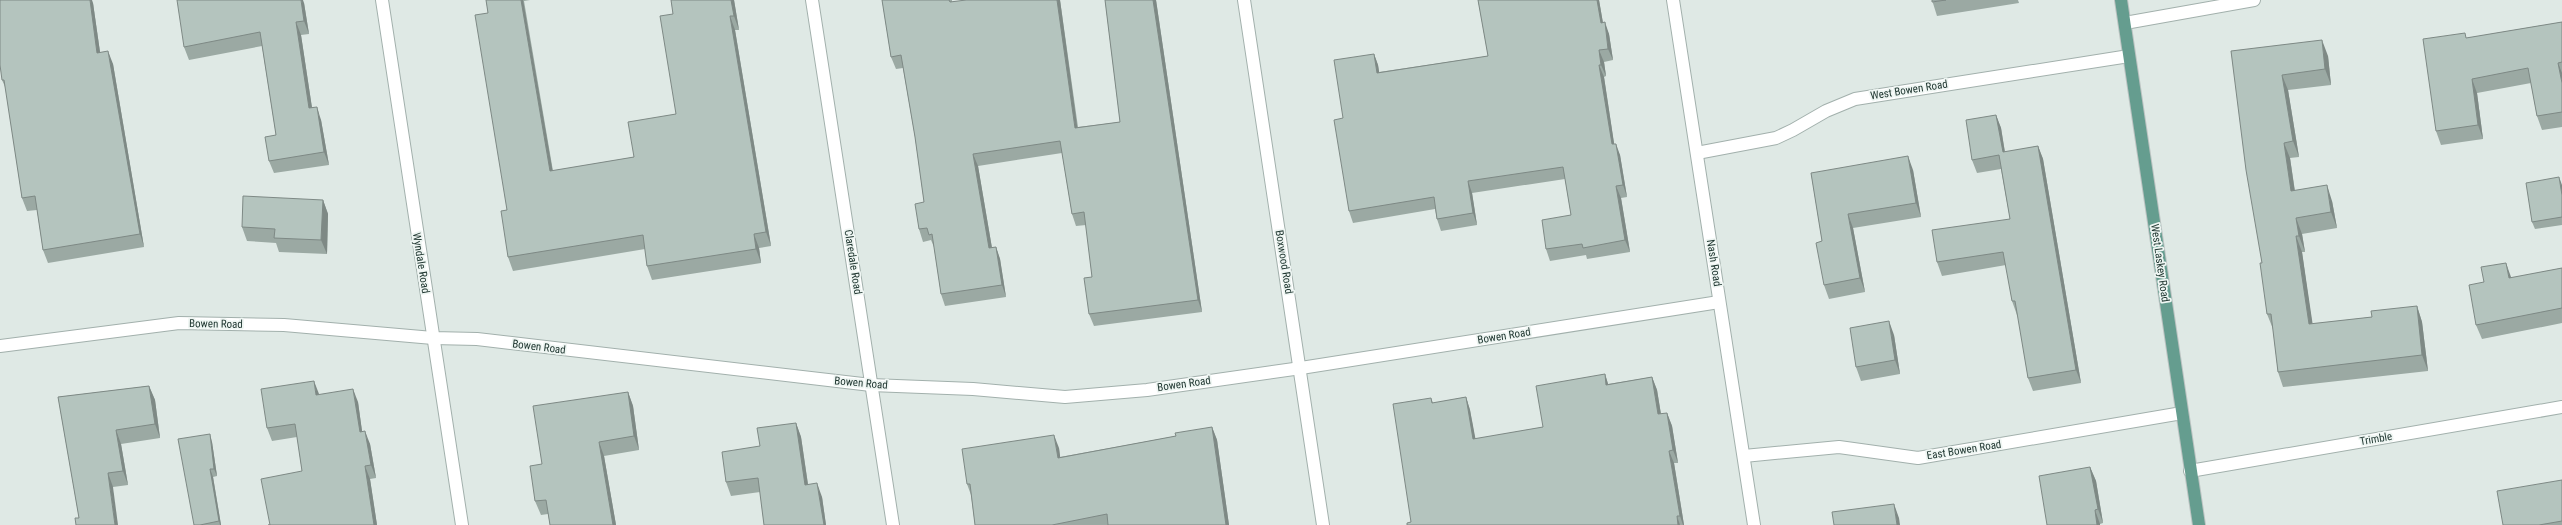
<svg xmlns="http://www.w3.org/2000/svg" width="2562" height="525" viewBox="0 0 2562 525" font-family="'Roboto Condensed',sans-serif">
<rect width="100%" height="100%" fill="#dfe9e5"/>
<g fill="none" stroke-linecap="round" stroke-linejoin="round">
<g stroke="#a2b0ac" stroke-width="14">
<g id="minor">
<path d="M382,0L462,525"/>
<path d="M812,0L893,525"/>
<path d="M1244,0L1323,525"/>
<path d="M1673,0L1754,525"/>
<path d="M2125,23L2254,0"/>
<path d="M1697,153L1776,138L1793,130L1826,111L1855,99L2129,56"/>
<path d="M0,346L179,323L284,325L433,338L477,339L871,385L973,389L1065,397L1147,390L1301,368L1719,302"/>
<path d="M1744,456L1839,447L1918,458L2182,413"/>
<path d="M2190,471L2562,407"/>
</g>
</g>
<g stroke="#bcc3c2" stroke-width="14">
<path id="major" d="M2121,0L2199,525"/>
</g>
<use href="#minor" stroke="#fff" stroke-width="12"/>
<use href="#major" stroke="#659d8f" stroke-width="12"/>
</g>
<g fill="#9ba9a3">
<path d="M486,0H530L524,1L553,171L634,157L676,114L673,14L671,0H734L739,30H735L771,246L759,248L761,263L652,280L647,266L645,249L513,271L508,257L507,210L488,13Z"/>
<path d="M882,0H952V2L966,0H1060L1078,127L1120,122L1105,0H1156L1202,312L1094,326L1089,314L1092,277L1086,225L1076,226L1072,214L1062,153L978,166L992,248L996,247L1000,259L1006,297L945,306L941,294L934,247L931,240L923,242L919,229L924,202L915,137L903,68L896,69L891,57Z"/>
<path d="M1478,0H1599L1603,23L1609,34L1613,60L1604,62L1606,76L1604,77L1614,144L1620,155L1627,197L1621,198L1630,252L1587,259L1586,255L1550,261L1546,249L1571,215L1565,179L1472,193L1477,225L1441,231L1437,219L1435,209L1353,223L1349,211L1343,118L1374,54L1378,65L1379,72L1488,56Z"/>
<path d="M1932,0H2018L2019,3L1937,16Z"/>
<path d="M93,3L100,52L113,64L144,247L48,263L43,250L37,210L27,211L22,198L6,89L2,80Z"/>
<path d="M304,3L309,34L301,35L312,108L321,120L329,165L274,173L269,161L276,135L262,46L189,60L184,47Z"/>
<path d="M2562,22V127L2542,130L2537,116L2531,83L2477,93L2483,139L2441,145L2436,131L2467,38Z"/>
<path d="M2231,51L2328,56L2331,85L2288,90L2299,157L2290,158L2295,191L2332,201L2337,228L2302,234L2305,252H2302L2312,324L2372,317L2417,306L2422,322L2428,371L2283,387L2278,372L2273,329L2267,314L2262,263Z"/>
<path d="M1996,115L2001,128L2005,152L2038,146L2043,159L2081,383L2033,391L2028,378L2018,315H2017L2012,301L2006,265L1942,276L1937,262L2010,219L2001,169L1977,173L1972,160Z"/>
<path d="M1913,170L1921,217L1853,228L1865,292L1829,299L1824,285L1822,241L1811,173Z"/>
<path d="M2562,185V225L2535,229L2532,222Z"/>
<path d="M323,200L328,214L327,254L279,252L276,243L247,241L242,227Z"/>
<path d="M2562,268V323L2482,339L2476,325L2511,278Z"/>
<path d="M1894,335L1900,374L1861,381L1856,367Z"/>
<path d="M1605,374L1608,384L1652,377L1657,390L1661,414L1667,413L1672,426L1678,463H1674L1684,525H1407L1411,522L1431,398L1433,403L1466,397L1470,410L1475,439L1543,427Z"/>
<path d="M149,386L155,400L160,438L121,444L128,485L113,487L79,518L58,397Z"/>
<path d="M628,392L633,406L639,450L604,456L616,525H550L548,514L541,515L535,501Z"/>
<path d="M319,395L358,402L362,432L370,444L376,478L370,479L377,525H268H270L302,471L297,437L272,441L267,428Z"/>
<path d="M796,423L801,437L808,484L822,497L826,525H764L760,492L731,496L726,482L760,446Z"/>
<path d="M1212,427L1217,440L1229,525H975L971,495L967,484L1059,448L1060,457L1176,436Z"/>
<path d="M212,442L217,476L213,477L221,525H194Z"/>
<path d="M2090,467L2096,481L2103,523L2100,524V525H2047Z"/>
<path d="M2562,480V525H2503Z"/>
</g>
<g fill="#7e8985">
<path d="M90,0H92L93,3L102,66L97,53Z"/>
<path d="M301,0H303L304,3L309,34L304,21Z"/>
<path d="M521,0H523L555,185L550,171Z"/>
<path d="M731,0H734L739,30L734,16Z"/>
<path d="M1057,0H1060L1079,140L1075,128Z"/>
<path d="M1153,0H1156L1202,312L1198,300Z"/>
<path d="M1597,0H1599L1605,35L1601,23Z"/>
<path d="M730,16L735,30L771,246L766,232Z"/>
<path d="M296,22L301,35L314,121L309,108Z"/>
<path d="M1605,22L1609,34L1613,60L1608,49Z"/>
<path d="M2322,40L2328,56L2331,85L2325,69Z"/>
<path d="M1599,50L1604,62L1606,76L1601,65Z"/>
<path d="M108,51L113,64L144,247L140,234Z"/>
<path d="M1374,54L1378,65L1381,84L1377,73Z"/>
<path d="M2558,63L2562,73V83Z"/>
<path d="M1599,65L1604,77L1616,156L1612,144Z"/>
<path d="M2282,75L2288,90L2299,157L2293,141Z"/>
<path d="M2472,79L2477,93L2483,139L2478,125Z"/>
<path d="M317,107L321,120L329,165L324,152Z"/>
<path d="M1996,115L2001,128L2007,166L2003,152Z"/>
<path d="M2284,143L2290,158L2297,207L2291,191Z"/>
<path d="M1616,144L1620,155L1627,197L1623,185Z"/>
<path d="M2038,146L2043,159L2081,383L2076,370Z"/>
<path d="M973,154L978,166L994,260L989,248Z"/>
<path d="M1908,156L1913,170L1921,217L1916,203Z"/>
<path d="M2559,177L2562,185V195Z"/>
<path d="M1468,181L1472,193L1477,225L1473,213Z"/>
<path d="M2327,185L2332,201L2337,228L2331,212Z"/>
<path d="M1616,186L1621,198L1630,252L1625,240Z"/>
<path d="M323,200L328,214L327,254L321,240Z"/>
<path d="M1848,214L1853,228L1865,292L1860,278Z"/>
<path d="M2296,218L2302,234L2305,252L2299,236Z"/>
<path d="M754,234L759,248L761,263L756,249Z"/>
<path d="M2296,236L2302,252L2315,340L2309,324Z"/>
<path d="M996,247L1000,259L1006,297L1002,285Z"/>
<path d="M2506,263L2511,277L2514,292L2509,278Z"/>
<path d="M2417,306L2422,322L2428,371L2422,355Z"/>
<path d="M1889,321L1894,335L1900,374L1895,360Z"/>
<path d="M1605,374L1609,387L1606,385Z"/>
<path d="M1652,377L1657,390L1663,427L1658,414Z"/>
<path d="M314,381L319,394L321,408L316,395Z"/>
<path d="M149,386L155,400L160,438L155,424Z"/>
<path d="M353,389L358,402L364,445L360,432Z"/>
<path d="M628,392L633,406L639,450L634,436Z"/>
<path d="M1466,397L1470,410L1478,452L1473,439Z"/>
<path d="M1667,413L1672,426L1678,463L1673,450Z"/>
<path d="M796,423L801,437L810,499L805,485Z"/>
<path d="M1212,427L1217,440L1229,525H1226Z"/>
<path d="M116,430L121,444L128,485L123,471Z"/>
<path d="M365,431L370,444L376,478L371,465Z"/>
<path d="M210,434L212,442L217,476L214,469Z"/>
<path d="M1054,435L1059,448L1062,471L1058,458Z"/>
<path d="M599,442L604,456L616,525H613Z"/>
<path d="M1669,451L1674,463L1684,525H1683L1680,516Z"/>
<path d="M365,466L370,479L377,525H374Z"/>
<path d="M2090,467L2096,481L2103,523L2098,509Z"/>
<path d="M210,469L213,477L221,525H220L219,521Z"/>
<path d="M108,473L113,487L118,525H115Z"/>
<path d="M817,483L822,497L826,525H824Z"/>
<path d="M1894,504L1899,518L1900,525H1897Z"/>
<path d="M2095,510L2100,524V525H2097Z"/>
<path d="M1677,516L1680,525H1678Z"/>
</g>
<g fill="#b4c4be" stroke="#7e8985">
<path d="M0,0H90L97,53L108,51L140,234L43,250L35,196L22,198L4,80H2L0,65Z"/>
<path d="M177,0H301L304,21L296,22L309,108L317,107L324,152L269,161L265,137L276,135L260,32L184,47Z"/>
<path d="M486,0H521L550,171L634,157L628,122L676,114L660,16L673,14L671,0H731L734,16H730L766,232L754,234L756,249L647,266L643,235L508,257L501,211L507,210L475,15L488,13Z"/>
<path d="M882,0H949L950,2L966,0H1057L1075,128L1120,122L1105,0H1153L1198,300L1089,314L1084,278L1092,277L1084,212L1072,214L1060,141L973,154L989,248L996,247L1002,285L941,294L932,234L929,235L927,228L919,229L915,204L924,202L915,137L901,55L891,57Z"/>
<path d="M1478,0H1597L1601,23L1605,22L1608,49L1599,50L1601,65H1599L1612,144H1616L1623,185L1616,186L1625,240L1583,248L1582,244L1546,249L1542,220L1571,215L1563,167L1468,181L1473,213L1437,219L1434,197L1349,211L1334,120L1343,118L1334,60L1374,54L1377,73L1488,56Z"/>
<path d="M1932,0H1946L1932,2Z"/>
<path d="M2562,22V62L2558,63L2562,83V112L2537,116L2528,68L2472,79L2478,125L2436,131L2423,39L2465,33L2466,38Z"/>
<path d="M2322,40L2325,69L2282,75L2293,141L2284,143L2291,191L2327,185L2331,212L2296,218L2299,236H2296L2309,324L2372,317L2371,311L2417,306L2422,355L2278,372L2271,314H2267L2260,263H2262L2246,170L2231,51Z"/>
<path d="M1996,115L2003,152L2038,146L2076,370L2028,378L2015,301H2012L2003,252L1937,262L1932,230L2010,219L1999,155L1972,160L1966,120Z"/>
<path d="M1908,156L1916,203L1848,214L1860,278L1824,285L1816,243L1822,241L1811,173Z"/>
<path d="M2559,177L2562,195V217L2532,222L2526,183Z"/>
<path d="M243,196L323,200L321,240L274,238L275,229L242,227Z"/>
<path d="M2506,263L2509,278L2562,268V308L2476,325L2469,285L2484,282L2481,267Z"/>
<path d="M1889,321L1895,360L1856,367L1850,328Z"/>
<path d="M1605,374L1606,385L1652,377L1658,414L1667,413L1673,450L1669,451L1680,516H1677L1678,525H1407V523L1411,522L1393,404L1431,398L1432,403L1466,397L1473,439L1543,427L1536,386Z"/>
<path d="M314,381L316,395L353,389L360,432L365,431L371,465L365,466L374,525H268H270L261,479L302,471L295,424L267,428L261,389Z"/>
<path d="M149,386L155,424L116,430L123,471L108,473L115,525H76L75,518H79L58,397Z"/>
<path d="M628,392L634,436L599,442L613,525H550L546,500L535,501L530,466L542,464L533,406Z"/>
<path d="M796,423L805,485L817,483L824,525H764L758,478L726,482L722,452L760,446L757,428Z"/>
<path d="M1212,427L1226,525H1108L1107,514L1052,525H975L970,484H967L962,449L1054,435L1058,458L1176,436L1175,433Z"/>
<path d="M210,434L214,469H210L219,521L200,525H194L178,439Z"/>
<path d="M2090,467L2098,509L2095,510L2097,525H2047L2039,476Z"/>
<path d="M2562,480V521L2539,525H2503L2497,491Z"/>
<path d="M1894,504L1897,525H1834L1832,512Z"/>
</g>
<g text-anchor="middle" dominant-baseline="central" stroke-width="3.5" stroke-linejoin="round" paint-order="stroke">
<g font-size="11" fill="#213832" stroke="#eff6f3">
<text transform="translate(1909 90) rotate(-9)">West Bowen Road</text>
<text transform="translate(853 262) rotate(81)">Claredale Road</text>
<text transform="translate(1284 262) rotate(81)">Boxwood Road</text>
<text transform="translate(421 263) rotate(81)">Wyndale Road</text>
<text transform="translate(1714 263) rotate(81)">Nash Road</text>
<text transform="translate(2160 263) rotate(82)">West Laskey Road</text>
<text transform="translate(216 324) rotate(1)">Bowen Road</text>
<text transform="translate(1504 336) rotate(-9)">Bowen Road</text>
<text transform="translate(539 347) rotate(7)">Bowen Road</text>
<text transform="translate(861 383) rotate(5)">Bowen Road</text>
<text transform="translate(1184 384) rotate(-8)">Bowen Road</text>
<text transform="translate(2376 439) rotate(-10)">Trimble</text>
<text transform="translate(1964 450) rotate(-9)">East Bowen Road</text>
</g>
</g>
</svg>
